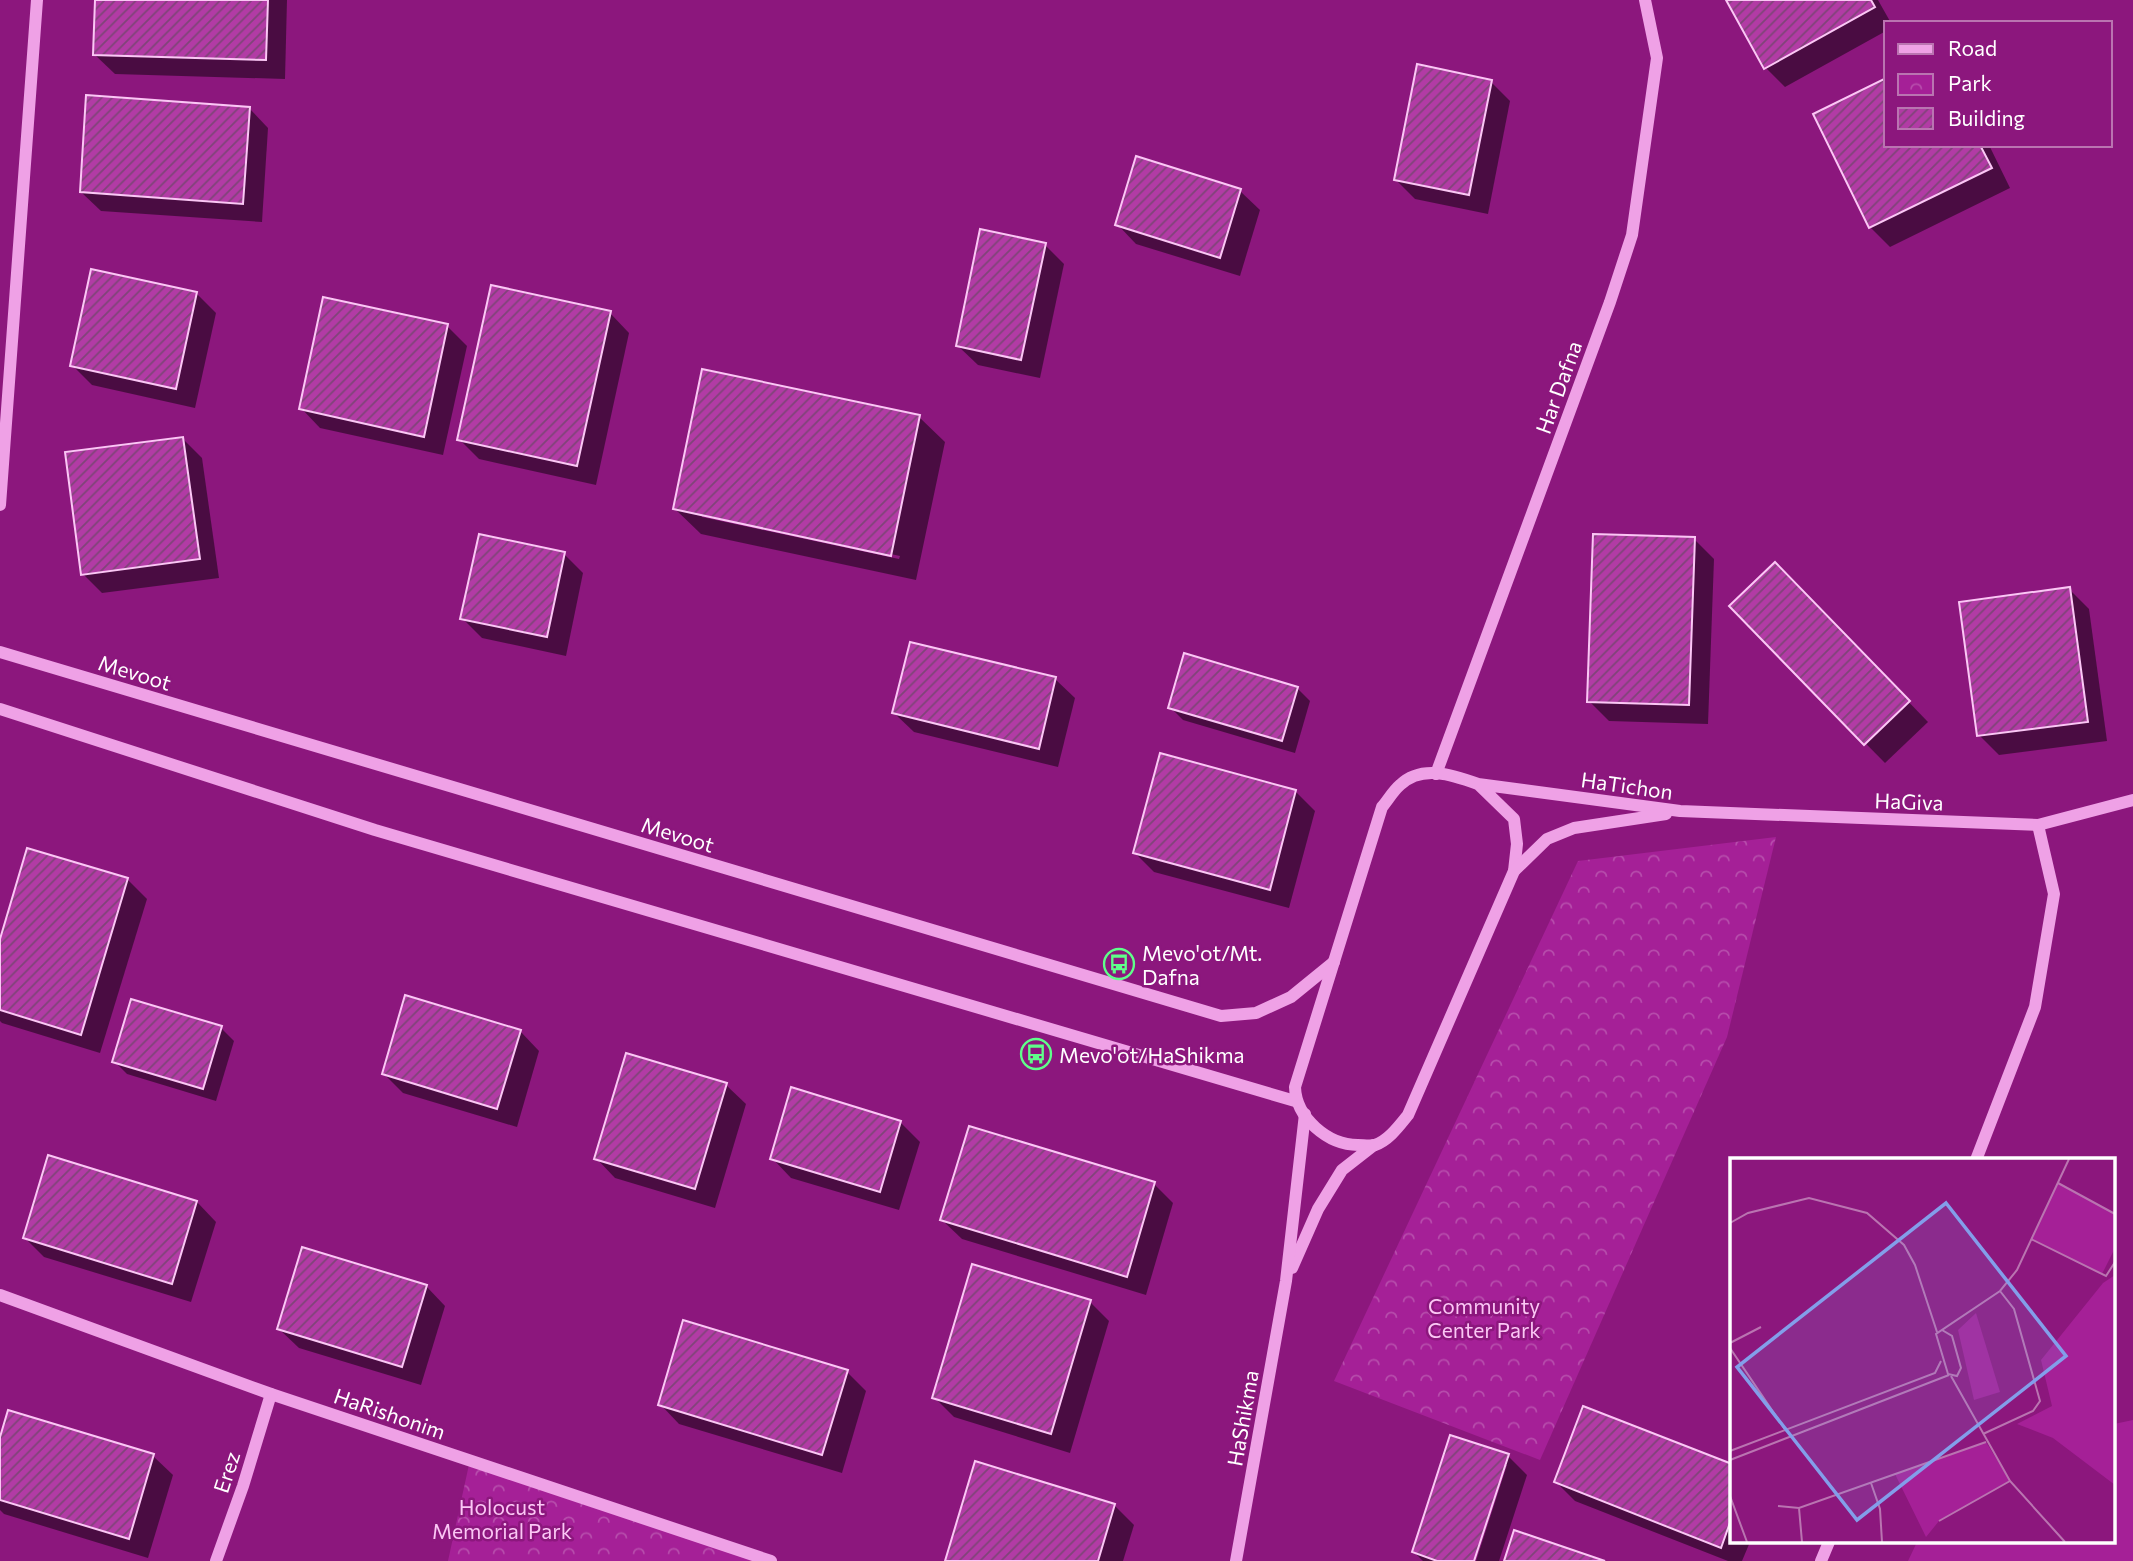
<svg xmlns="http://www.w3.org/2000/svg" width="2133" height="1561" viewBox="0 0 2133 1561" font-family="Commissioner,sans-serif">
<defs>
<pattern id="park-crowns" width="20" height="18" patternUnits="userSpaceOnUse" patternTransform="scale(1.75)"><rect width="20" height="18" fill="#a52097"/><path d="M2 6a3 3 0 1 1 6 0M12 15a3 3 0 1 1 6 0" fill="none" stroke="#b74dac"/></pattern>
<pattern id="building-hatch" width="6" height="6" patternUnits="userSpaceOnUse" patternTransform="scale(1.75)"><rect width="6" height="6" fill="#b23ba5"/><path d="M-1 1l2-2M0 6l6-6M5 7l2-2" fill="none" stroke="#7f4478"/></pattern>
</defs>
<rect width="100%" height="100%" fill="#8c177d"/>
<g fill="url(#park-crowns)">
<path d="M1776,837L1727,1037L1540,1460L1334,1381L1578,861Z"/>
<path d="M470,1460L771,1561H448Z"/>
</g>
<path fill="#a52097" d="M2133,1420V1561H1908L1917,1542H2114V1424Z"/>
<g fill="#0007" fill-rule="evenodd">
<path d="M97,0H287L285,79L115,74L95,55Z"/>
<path d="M1728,0H1878L1891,23H1886V31L1785,87L1766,68Z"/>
<path d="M1886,80V145H1989L2010,188L1890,247L1870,227L1815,115Z"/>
<path d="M1491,82L1510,101L1488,214L1415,199L1396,180Z"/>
<path d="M249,108L268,128L262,222L101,211L81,192Z"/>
<path d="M1240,191L1260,210L1240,276L1136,244L1117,224Z"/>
<path d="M1045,245L1064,264L1040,378L978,365L958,346Z"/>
<path d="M196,293L216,313L195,408L92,385L72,365Z"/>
<path d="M610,313L629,333L596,485L479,459L459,439Z"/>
<path d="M447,326L467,346L443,455L320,428L301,408Z"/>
<path d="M919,417L945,442L916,580L701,534L675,509ZM702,514L900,556L899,559L702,517Z"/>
<path d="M183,439L202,458L219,578L102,593L83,574Z"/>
<path d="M1694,539L1714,559L1708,724L1609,721L1589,701Z"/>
<path d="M564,554L583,573L566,656L482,638L462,618Z"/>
<path d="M1794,583L1928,722L1885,763L1731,607Z"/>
<path d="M2069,589L2089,609L2107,741L1999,755L1979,735Z"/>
<path d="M1055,679L1075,698L1058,767L914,732L894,713Z"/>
<path d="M1297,688L1310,701L1295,753L1183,720L1170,707Z"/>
<path d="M1295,791L1315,811L1289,908L1154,872L1135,853Z"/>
<path d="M127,879L147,899L100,1053L2,1023L0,1021V945Z"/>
<path d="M221,1028L234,1041L216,1101L127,1074L114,1061Z"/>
<path d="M520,1031L539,1051L517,1127L403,1093L384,1074Z"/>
<path d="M726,1085L746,1104L715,1208L615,1178L596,1158Z"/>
<path d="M900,1122L920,1142L899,1210L791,1178L772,1158Z"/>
<path d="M1154,1184L1173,1203L1146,1295L962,1239L942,1220Z"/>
<path d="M197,1202L216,1222L191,1302L44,1257L25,1238Z"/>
<path d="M426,1286L445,1306L421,1385L299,1348L279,1329Z"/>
<path d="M1090,1302L1109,1321L1070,1453L954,1417L934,1397Z"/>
<path d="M847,1372L866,1391L842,1473L679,1424L660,1404Z"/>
<path d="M1584,1408L1732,1466V1542H1750L1742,1561H1728L1575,1501L1556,1482Z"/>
<path d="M0,1443L153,1456L173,1475L148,1558L4,1514L0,1510Z"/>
<path d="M1508,1456L1527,1475L1499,1561H1476L1507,1465H1503L1472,1561H1423L1414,1552Z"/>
<path d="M1114,1505L1134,1525L1123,1561H947Z"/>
</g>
<g fill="url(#building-hatch)" stroke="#fbc7f5" stroke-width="2">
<path d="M95,0H268L266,60L93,55Z"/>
<path d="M1726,0H1871L1875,7L1764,69Z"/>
<path d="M1417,64L1492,80L1469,195L1394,180Z"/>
<path d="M1886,78V145H1980L1992,168L1869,228L1813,114Z"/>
<path d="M86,95L250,107L243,204L80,192Z"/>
<path d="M1136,156L1241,189L1220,258L1115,225Z"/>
<path d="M980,229L1046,243L1021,360L956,346Z"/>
<path d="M91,269L197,292L176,389L70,366Z"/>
<path d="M491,285L611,311L577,466L457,440Z"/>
<path d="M323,297L448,324L424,437L299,409Z"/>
<path d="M702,369L920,415L891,556L673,509Z"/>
<path d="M183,437L200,559L81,575L65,452Z"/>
<path d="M479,534L565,552L547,637L460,619Z"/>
<path d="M1593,534L1695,537L1689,705L1587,702Z"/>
<path d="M1775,562L1910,701L1864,745L1729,606Z"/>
<path d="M2070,587L2088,722L1977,736L1959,602Z"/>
<path d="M910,642L1056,677L1039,749L892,713Z"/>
<path d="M1184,653L1298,687L1282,741L1168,708Z"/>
<path d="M1160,753L1296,790L1270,890L1133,853Z"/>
<path d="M27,848L128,878L81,1035L0,1010V939Z"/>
<path d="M405,995L521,1030L497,1109L382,1074Z"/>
<path d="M131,999L222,1026L203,1089L112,1062Z"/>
<path d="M626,1053L727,1083L695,1189L594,1159Z"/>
<path d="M791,1087L901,1121L880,1192L770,1159Z"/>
<path d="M969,1126L1155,1182L1127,1277L940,1220Z"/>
<path d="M48,1155L197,1201L172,1284L23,1238Z"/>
<path d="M302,1247L427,1285L402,1367L277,1329Z"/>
<path d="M972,1264L1091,1300L1051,1434L932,1398Z"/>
<path d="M683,1320L848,1370L822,1455L658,1405Z"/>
<path d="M1583,1406L1732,1464V1517L1721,1548L1554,1482Z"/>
<path d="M8,1410L154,1454L129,1539L0,1500V1437Z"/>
<path d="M1450,1435L1509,1454L1474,1561H1437L1412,1552Z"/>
<path d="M975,1461L1115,1504L1098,1561H945Z"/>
<path d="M1514,1530L1605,1561H1504Z"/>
</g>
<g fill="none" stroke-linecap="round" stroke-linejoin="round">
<g stroke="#efa1e6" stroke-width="12">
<path d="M0,505L37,0"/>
<path d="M0,652L1221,1016L1256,1013L1291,997L1334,962"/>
<path d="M0,709L375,830L1295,1101"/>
<path d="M1436,774L1610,302L1632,235L1657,58L1645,0"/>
<path d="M1478,784L1514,819L1517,844L1514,871L1408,1115C1399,1126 1389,1140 1375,1145C1370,1146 1363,1145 1358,1145C1328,1145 1296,1118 1295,1087L1382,807C1388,800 1393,791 1400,785C1422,764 1453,775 1478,784L1680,811L2038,825L2133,800"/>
<path d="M1514,871L1547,839L1574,828L1666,814"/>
<path d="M1976,1160L2035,1007L2054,894L2038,825"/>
<path d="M1292,1268L1318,1209L1342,1170L1374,1145"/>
<path d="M0,1295L271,1394L771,1561"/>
<path d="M216,1561L243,1486L271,1394"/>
<path d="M1236,1561L1286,1281L1305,1114"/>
<path d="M1821,1561L1829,1542"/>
</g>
</g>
<defs>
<g id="bus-ring" transform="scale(1.575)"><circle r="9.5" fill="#8c177d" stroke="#5fff8a" stroke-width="1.5"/><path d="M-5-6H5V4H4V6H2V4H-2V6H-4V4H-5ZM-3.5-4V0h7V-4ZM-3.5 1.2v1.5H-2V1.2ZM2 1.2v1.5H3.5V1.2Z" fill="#5fff8a"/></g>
</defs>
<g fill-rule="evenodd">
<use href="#bus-ring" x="1119" y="964"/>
<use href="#bus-ring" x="1036" y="1054"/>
</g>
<g text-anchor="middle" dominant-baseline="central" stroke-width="5" stroke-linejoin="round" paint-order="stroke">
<g font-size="21" fill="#fff" stroke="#8c177d">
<text transform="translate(1558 387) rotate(-70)">Har Dafna</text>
<text transform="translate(135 672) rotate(17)">Mevoot</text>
<text transform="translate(1627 785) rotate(8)">HaTichon</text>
<text transform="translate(1909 801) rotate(2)">HaGiva</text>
<text transform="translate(678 834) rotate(17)">Mevoot</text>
<text transform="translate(390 1413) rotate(19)">HaRishonim</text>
<text transform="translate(1242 1418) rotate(-80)">HaShikma</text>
<text transform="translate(226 1472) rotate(-72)">Erez</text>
</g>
<g font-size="21" fill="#fff" stroke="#8c177d" text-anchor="start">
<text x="1142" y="952">Mevo'ot/Mt.<tspan x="1142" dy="24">Dafna</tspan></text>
<text x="1059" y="1054">Mevo'ot/HaShikma</text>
</g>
<g font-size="21" fill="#fbc7f5" stroke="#8c177d">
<text x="1484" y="1305">Community<tspan x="1484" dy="24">Center Park</tspan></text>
<text x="502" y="1506">Holocust<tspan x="502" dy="24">Memorial Park</tspan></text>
</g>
</g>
<g transform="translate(1730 1158)">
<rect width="385" height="385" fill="#8c177d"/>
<path d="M328,25L385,56V90L372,116L301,81Z" fill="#a52097"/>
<path d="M246,155L270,234L244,242L228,172ZM256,284L280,323L209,363L196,379L165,316Z" fill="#a52097"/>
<path d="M385,117V327L323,280L287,266L322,248L311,202L373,125Z" fill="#a52097"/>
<path fill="none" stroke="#ba74b1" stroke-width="2" d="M328,25L385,56M0,65L18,55L79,40L137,55L174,87L185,107L207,174M301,81L376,118L385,104M212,172L222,178L231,210L227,218L218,216L206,176L270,133L287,112L339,1M0,185L31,169M0,190L56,273M221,218L280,323L335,384M253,276L303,253L310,243L284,151L270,133M0,293L205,215L211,203M0,302L219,217M141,325L150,351L152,384M0,338L17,384M48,348L69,350L256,284M69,350L72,384M209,363L280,323"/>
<path fill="#839eea" fill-opacity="0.15" stroke="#839eea" stroke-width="3.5" d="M216,45L336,198L127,362L7,209Z"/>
<rect width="385" height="385" fill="none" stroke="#fff" stroke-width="3.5"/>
</g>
<rect x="1884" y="21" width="228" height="126" fill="#8c177d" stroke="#ba74b1" stroke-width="2"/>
<rect x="1898" y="44" width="35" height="10" fill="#efa1e6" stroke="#ba74b1" stroke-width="2"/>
<text x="1948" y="56" font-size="21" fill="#ffffff">Road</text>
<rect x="1898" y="74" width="35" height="21" fill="url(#park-crowns)" stroke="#ba74b1" stroke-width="2"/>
<text x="1948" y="91" font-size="21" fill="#ffffff">Park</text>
<rect x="1898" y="108" width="35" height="21" fill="url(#building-hatch)" stroke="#ba74b1" stroke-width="2"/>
<text x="1948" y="126" font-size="21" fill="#ffffff">Building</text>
</svg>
